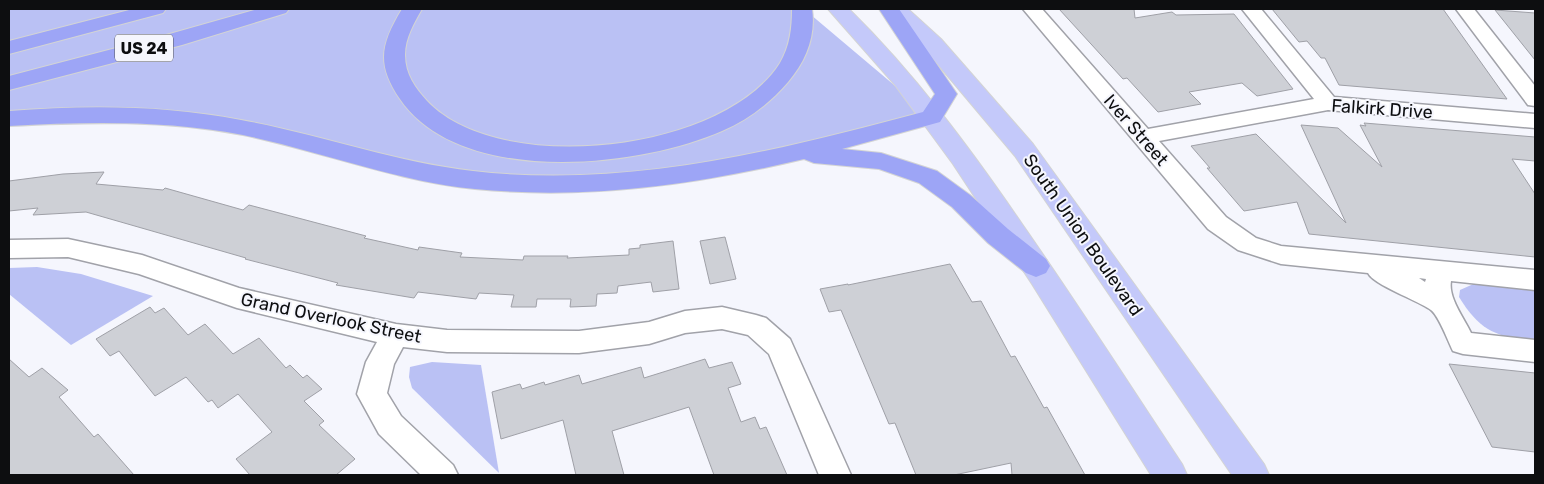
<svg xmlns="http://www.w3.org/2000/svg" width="1544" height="484" viewBox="0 0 1544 484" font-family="Rubik,sans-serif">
<rect width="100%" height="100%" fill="#f5f6fd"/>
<g fill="#bac1f4">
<path d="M9,9H804L932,117L744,164L555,185L418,170L266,133L84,114L9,119Z"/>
<path d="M37,267L81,274L153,296L71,345L9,294V268Z"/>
<path d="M1478,282L1535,288V341C1496,337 1480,331 1459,297L1460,290Z"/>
<path d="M432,362L481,365L499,473L412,388L409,377L410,367Z"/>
</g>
<g fill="#ced0d6" stroke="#9fa0a7">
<path d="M1059,9H1134L1135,18L1172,12L1176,15L1234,14L1293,89L1257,96L1242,83L1189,92L1201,104L1158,112L1127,78L1123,79Z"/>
<path d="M1272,9H1443L1507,99L1339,85L1325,58H1321L1307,41L1299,42Z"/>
<path d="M1495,10L1535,13V60Z"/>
<path d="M1364,123L1535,137V161L1512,159L1535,194V257L1309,234L1297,202L1244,211L1207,168H1210L1191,146L1256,134L1346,223L1301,125L1338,128L1382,167L1360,125L1366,126Z"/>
<path d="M104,172L96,184L163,190L165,188L243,210L249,205L366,236L364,238L418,250L419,247L462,253L460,257L523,260L524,256H568L567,258L629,255V249L640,248V245L673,241L679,289L653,292L651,282L618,286L617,293L597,294L596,306L570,307L571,299H537L536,307H511L514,295L479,293L476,299L418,292L414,298L336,285L338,283L245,259L246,258L86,212L33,215L38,208L9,211V181L63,174Z"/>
<path d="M725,237L736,279L710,284L700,241Z"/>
<path d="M950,264L972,302L981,301L1011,357L1015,356L1044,408L1047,407L1085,475H1012L1011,463L954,475H916L895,423L889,424L841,310L829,312L820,289L848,284V285Z"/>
<path d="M150,307L155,313L164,308L188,335L205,324L233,354L259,338L286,368L290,365L303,378L307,375L322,389L304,401L324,421L319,425L355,459L336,475H250L236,459L272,432L238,394L218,408L212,400L208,402L186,377L155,396L119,351L110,356L96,339Z"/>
<path d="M9,359L29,377L42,368L68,390L59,397L94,437L98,434L134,475H9Z"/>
<path d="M705,359L709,368L732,362L741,384L728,388L741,422L755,417L760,429L766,427L787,475H714L689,407L612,431L624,475H576L563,420L501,439L492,392L520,384L522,389L544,382L545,385L579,375L582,384L641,367L644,378Z"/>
<path d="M1449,364L1535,373V452L1492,447Z"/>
</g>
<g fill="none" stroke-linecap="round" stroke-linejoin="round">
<g stroke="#a1a2a9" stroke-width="3">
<g id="minor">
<path d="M1023,9H1042L1148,129L1314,99L1242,9H1261L1334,97L1535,114V128L1328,110L1159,141L1226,217L1256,238L1281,246L1535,270V290L1451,281C1448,298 1464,318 1471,333L1535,340V362L1463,354L1453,351C1448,341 1439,316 1431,310C1417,300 1374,285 1368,273L1281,264L1238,250L1208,229ZM1419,278L1426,279L1425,282Z"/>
<path d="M1456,9H1474L1535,86V106L1528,105Z"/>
<path d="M68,239L142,255L239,288L396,324L447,330L579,331L649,322L685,311L722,307L756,315L766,318L790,339L851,475H819L769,354L748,335L722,329L685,333L649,344L579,353L447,352L403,347L394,364L387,393L401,416L453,465L458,475H421L379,434L357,394L366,362L377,342L237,308L139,274L68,257L9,258V240Z"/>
</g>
</g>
<g stroke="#d3d4d4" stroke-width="2">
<g id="primary">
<path d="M828,9H849C915,74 970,148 1022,224C1077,303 1129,384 1182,464L1187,475H1151L1032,284L953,164L895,85Z"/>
<path d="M887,9H908L941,39L1033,144L1264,464L1269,475H1232L1015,156L925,49Z"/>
</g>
</g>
<g stroke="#d3d4d4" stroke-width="2">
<g id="motorway">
<path d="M133,9H166L163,13L9,54V41Z"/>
<path d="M258,9H289L286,13L182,45L9,90V76L166,35Z"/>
<path d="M402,9H422C414,23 405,38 405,55C405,74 415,88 427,101C500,178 724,152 780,63C790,46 792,28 792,9H812C816,36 806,61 788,82C770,103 748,120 722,131C638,168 460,187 400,99C376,64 381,44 402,9Z"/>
<path d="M879,9H899L957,94L940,122L842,149L881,153L937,171L970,195L1008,229L1046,259L1050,266L1046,273L1036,277L1026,273L988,243L952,207L919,183L879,169L814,163L804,159C695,185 587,200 475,189C396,181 320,151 243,135C164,120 88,122 9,126V111C87,105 164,105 241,120C319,134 394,162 473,171C626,189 777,151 923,112L935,94Z"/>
</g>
</g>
<use href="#minor" fill="#fff" fill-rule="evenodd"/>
<use href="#primary" fill="#c4c9fa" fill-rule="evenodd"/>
<use href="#motorway" fill="#9da5f6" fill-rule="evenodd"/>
</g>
<g text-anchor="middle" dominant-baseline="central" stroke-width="4" stroke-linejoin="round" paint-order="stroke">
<rect fill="#f5f6fd" stroke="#535457" stroke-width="1" x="115" y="34.5" width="58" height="27" rx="4"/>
<g font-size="16" font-weight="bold" fill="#0d0e10">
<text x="144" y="48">US 24</text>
</g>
<g font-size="18" fill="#0d0e10" stroke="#f5f6fd">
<text transform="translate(1382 109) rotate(4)">Falkirk Drive</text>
<text transform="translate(1136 130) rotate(49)">Iver Street</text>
<text transform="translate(1083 235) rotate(55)">South Union Boulevard</text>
<text transform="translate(331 318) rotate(12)">Grand Overlook Street</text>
</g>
</g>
<rect width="1544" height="484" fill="none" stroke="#0d0e10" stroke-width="20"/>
</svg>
